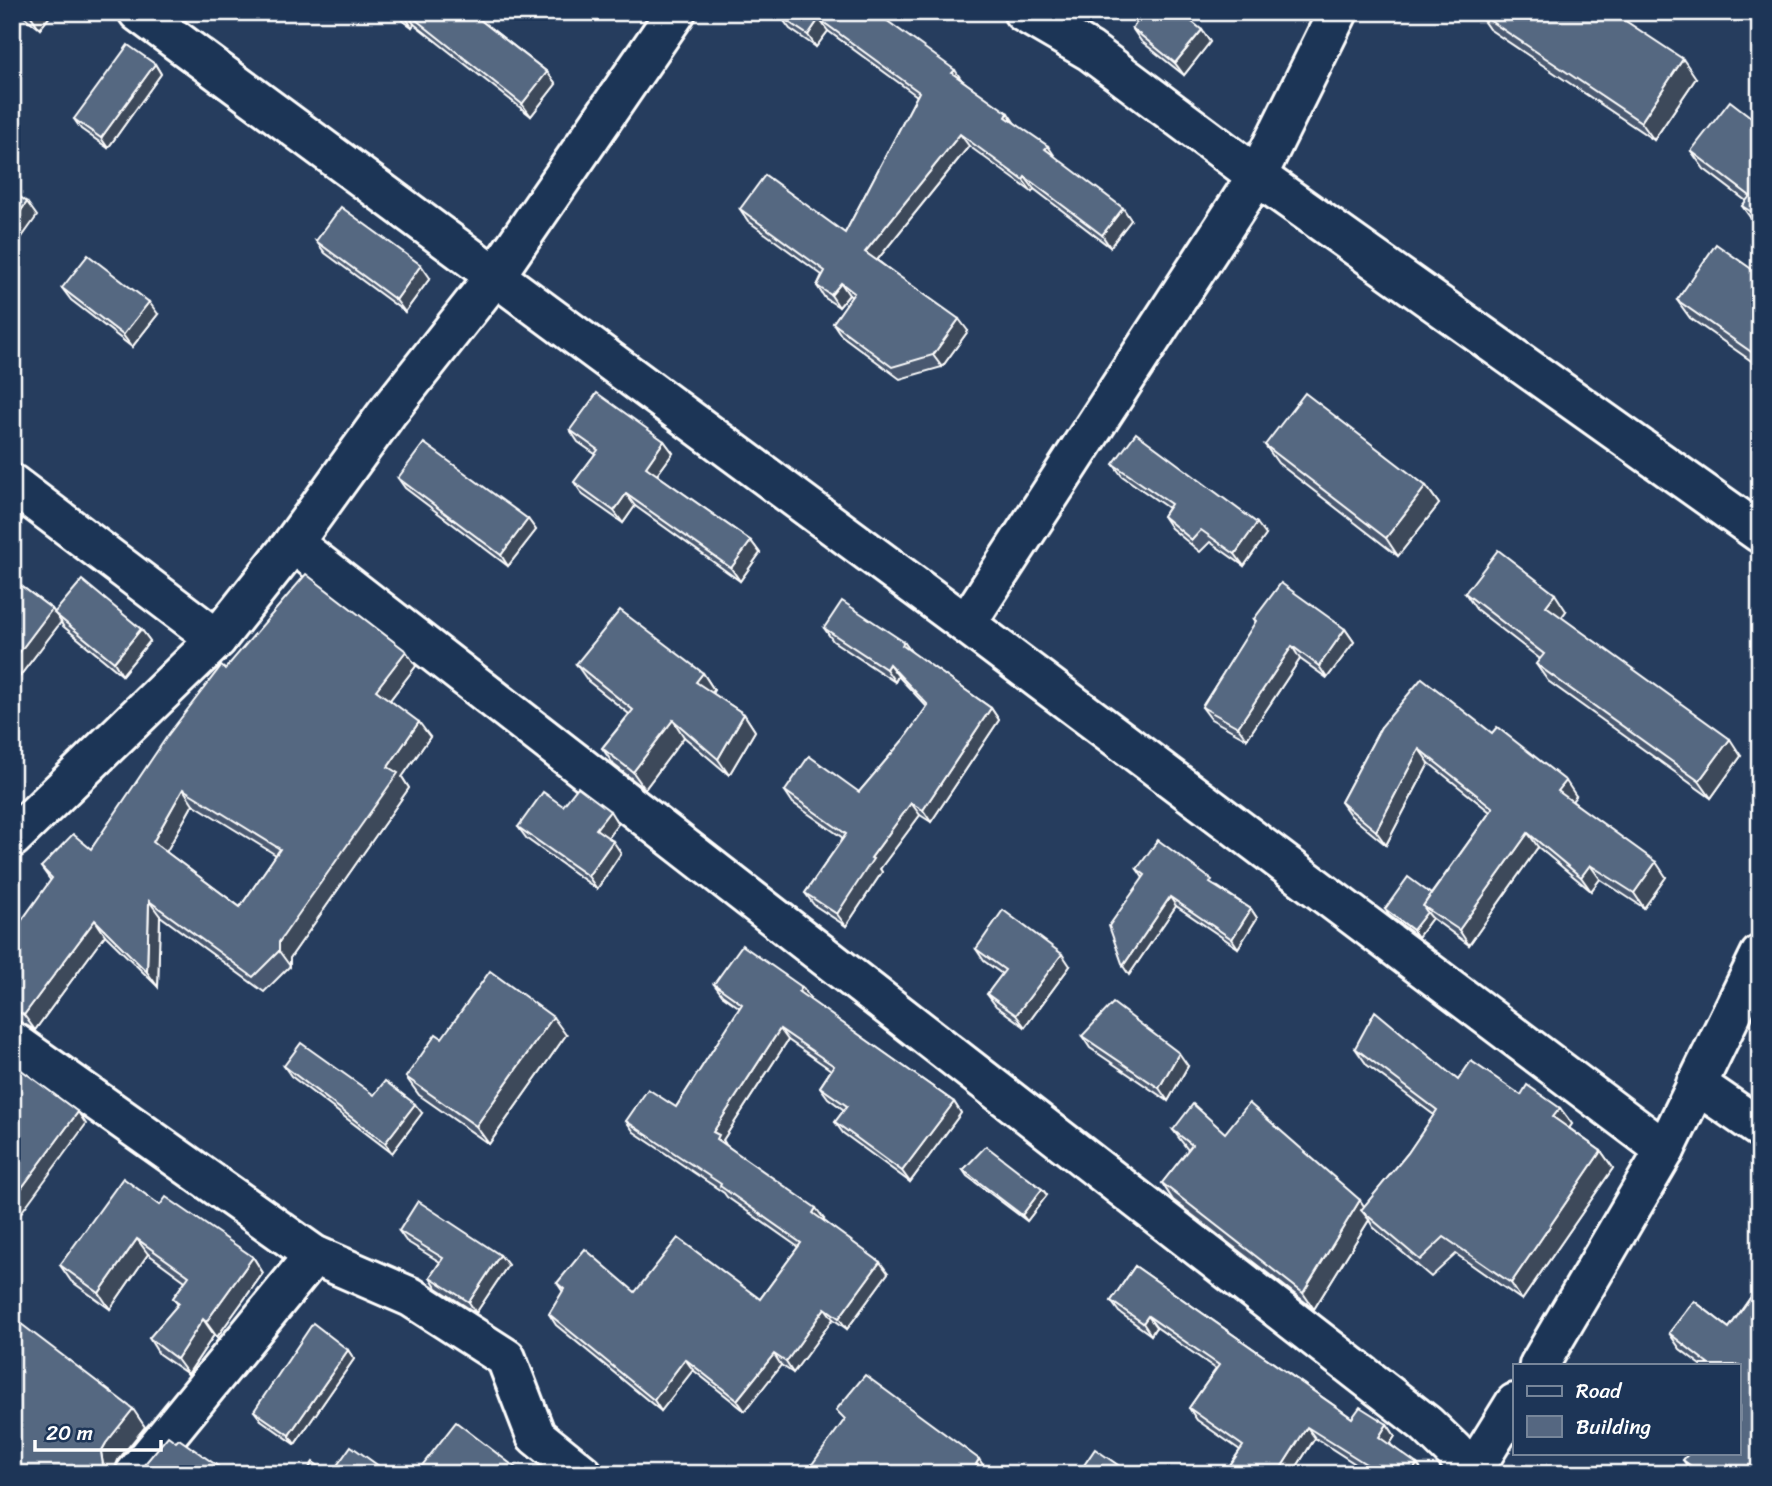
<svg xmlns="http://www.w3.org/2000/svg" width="1772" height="1486" viewBox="0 0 1772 1486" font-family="Sriracha,sans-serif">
<rect width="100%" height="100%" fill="#263d5e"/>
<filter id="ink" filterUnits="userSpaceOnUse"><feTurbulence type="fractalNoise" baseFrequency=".0143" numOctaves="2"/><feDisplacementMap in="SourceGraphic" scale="14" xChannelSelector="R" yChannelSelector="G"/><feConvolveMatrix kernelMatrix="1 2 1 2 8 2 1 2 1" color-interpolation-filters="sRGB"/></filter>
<g filter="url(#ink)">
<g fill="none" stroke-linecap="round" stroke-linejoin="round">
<g stroke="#fff" stroke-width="44">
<g id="minor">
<path d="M138,12L966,624L1665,1150"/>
<path d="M1023,12L1090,51L1257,176L1760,533"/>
<path d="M12,484L217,639"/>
<path d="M293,543L1426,1424L1454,1451L1471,1474"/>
<path d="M966,624L1257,176L1338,12"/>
<path d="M12,838L217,639L293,543L387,413L495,276L676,12"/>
<path d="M12,1041L314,1255L411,1297L506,1358L536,1436L583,1474"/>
<path d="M1696,1084L1760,1128"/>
<path d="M1539,1365L1665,1150L1760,955"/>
<path d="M135,1474L314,1255"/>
<path d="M1471,1474L1515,1403"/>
</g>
</g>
<use href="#minor" stroke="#1d3557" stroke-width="38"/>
</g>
<g fill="#49596f" stroke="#fff" stroke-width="2" fill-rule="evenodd">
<path d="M18,12H53L40,29Z"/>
<path d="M391,12H470L547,72L556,84L531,116L414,24L412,27Z"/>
<path d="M867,12L962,80L1131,220L1110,247L1034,189L1032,192L969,146L877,260L968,331L942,367L900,379L841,335L833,323L852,297L849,295L839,307L825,298L817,286L822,275L748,221L740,209L845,233L917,96L828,31L816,47L790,29L781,17Z"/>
<path d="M1477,12L1696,78L1654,140L1489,29Z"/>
<path d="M1132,28L1202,30L1210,42L1184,75L1141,41Z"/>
<path d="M155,64L161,74L108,148L81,129L74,119Z"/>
<path d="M1760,124V227L1755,224L1742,206L1746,201L1704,169L1691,151Z"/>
<path d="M316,241L430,278L405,312L325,253Z"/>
<path d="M1760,275V367L1690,318L1677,300Z"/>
<path d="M62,288L158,314L132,347L71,300Z"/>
<path d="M570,430L664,441L673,453L657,475L751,541L760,553L740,581L635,506L623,523L583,495L574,482L595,454L578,442Z"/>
<path d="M1265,445L1426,486L1439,504L1398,556L1278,463Z"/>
<path d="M1113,464L1266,535L1244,566L1210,542L1200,552L1171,528L1163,516L1168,508L1122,476Z"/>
<path d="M398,478L528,519L536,530L508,566L405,488Z"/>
<path d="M12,579L52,609L55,613L141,629L150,641L122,675L63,626L61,622L13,685Z"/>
<path d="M1465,593L1566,611L1561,618L1741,756L1711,798L1548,681L1536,664L1540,659L1476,609Z"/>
<path d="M1254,619L1345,629L1354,642L1327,678L1300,659L1247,739L1211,719L1202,707L1256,622Z"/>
<path d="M824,628L904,642L911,652L991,708L999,720L931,822L920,815L880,869L882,872L846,926L814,905L805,893L843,838L793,803L785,791L859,792L904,739L927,707L898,676L895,682L833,641Z"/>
<path d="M576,664L703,673L714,690L712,693L744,714L755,731L729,775L684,737L645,789L614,765L602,748L629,714L588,681Z"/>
<path d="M416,666L390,700L430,737L402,777L409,788L290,958V966L264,992L160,916L158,987L105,935L35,1030L15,1019L12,1020V923L17,927L51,881L41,867L91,849L225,669ZM193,804L276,855L240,907L166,852Z"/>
<path d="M1381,727L1492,733L1576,796L1572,801L1666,877L1644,908L1600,879L1591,891L1538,847L1469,945L1432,918L1418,937L1389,915L1385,909L1431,894L1490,812L1429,763L1386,845L1351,816L1341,802Z"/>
<path d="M563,806L618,824L608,837L621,853L597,889L527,839L518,827Z"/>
<path d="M1137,869L1218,887L1251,909L1257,918L1238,948L1176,906L1129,975L1143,878Z"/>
<path d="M976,949L1070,966L1025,1027L996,1006L987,994L1002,974L984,961Z"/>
<path d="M714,984L810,998L809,1000L954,1102L961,1113L910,1182L843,1133L835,1122L844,1110L828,1098L820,1087L831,1070L788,1040L723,1140L726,1145L824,1219L823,1220L888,1273L847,1329L833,1319L793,1373L781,1365L745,1411L693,1370L661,1411L556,1325L549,1314L563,1292L557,1283L635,1292L760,1299L798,1247L727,1197L724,1193L634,1132L626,1121L676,1107L740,1008L722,995Z"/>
<path d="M566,1035L489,1144L419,1095L406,1077L442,1038Z"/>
<path d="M1082,1036L1188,1066L1168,1101L1090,1048Z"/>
<path d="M1355,1048L1458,1080L1521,1095L1560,1108L1572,1124L1569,1128L1601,1151L1613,1168L1522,1300L1456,1254L1431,1277L1373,1227L1369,1220L1314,1309L1173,1200L1162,1183L1188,1150L1173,1130L1364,1207L1408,1153L1434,1115L1367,1065Z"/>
<path d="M284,1066L374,1095L422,1113L392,1153L291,1076Z"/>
<path d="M963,1170L1042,1189L1047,1195L1027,1221L967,1176Z"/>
<path d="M160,1205L253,1257L263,1273L217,1337L214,1335L188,1374L159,1354L149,1338L178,1305L173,1298L185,1281L148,1254L110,1309L71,1281L60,1265Z"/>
<path d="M399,1231L500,1255L508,1265L476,1313L437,1288L430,1277L440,1262L406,1241Z"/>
<path d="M1135,1266L1352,1418L1387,1424L1395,1436L1390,1444L1425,1474H1371L1315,1438L1292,1474H1224L1240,1450L1197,1420L1189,1408L1216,1369L1156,1327L1151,1335L1119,1312L1111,1301Z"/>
<path d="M1760,1284V1474H1693L1683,1460L1689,1453H1739V1365H1701L1680,1349L1669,1333L1694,1301L1729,1328Z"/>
<path d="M348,1350L354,1359L295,1444L261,1420L254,1411Z"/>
</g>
<g fill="#3c485a" stroke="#fff" stroke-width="2">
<path d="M35,12H53L40,29L31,16Z"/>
<path d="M406,12L414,24L412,27L404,15Z"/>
<path d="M819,19L828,31L816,47L808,35Z"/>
<path d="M1202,30L1210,42L1184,75L1175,63Z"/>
<path d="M1683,59L1696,78L1654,140L1641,122Z"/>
<path d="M155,64L161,74L108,148L101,138Z"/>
<path d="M955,70L963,82L952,73Z"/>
<path d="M547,72L556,84L531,116L522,104Z"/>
<path d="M1008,113L1016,125L1006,117Z"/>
<path d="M960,134L969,146L874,264L865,252Z"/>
<path d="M1048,146L1056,158L1045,149Z"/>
<path d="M1025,177L1034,189L1032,192L1023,180Z"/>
<path d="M27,202L37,216L12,251V223Z"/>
<path d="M1123,208L1131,220L1110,247L1102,235Z"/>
<path d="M421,265L430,278L405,312L396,300Z"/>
<path d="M841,283L849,295L839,307L831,295Z"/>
<path d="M149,302L158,314L132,347L123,335Z"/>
<path d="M959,319L968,331L942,367L933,355Z"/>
<path d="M664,441L673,453L654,479L646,467Z"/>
<path d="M1426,486L1439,504L1398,556L1386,538Z"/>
<path d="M626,494L635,506L623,523L614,511Z"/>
<path d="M13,508L22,520L12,533V509Z"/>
<path d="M528,519L536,530L508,566L501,555Z"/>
<path d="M1257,523L1266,535L1244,566L1235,554Z"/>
<path d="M751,541L760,553L740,581L731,568Z"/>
<path d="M1555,594L1566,611L1557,623L1546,606Z"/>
<path d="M52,609L61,622L13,685L12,662Z"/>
<path d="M141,629L150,641L122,675L114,662Z"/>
<path d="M1345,629L1354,642L1327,678L1319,666Z"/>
<path d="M904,642L913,654L902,645Z"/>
<path d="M1292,646L1300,659L1247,739L1238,727Z"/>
<path d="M406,651L416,666L386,705L376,690Z"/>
<path d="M889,664L898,676L895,682L886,669Z"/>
<path d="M703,673L714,690L708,699L696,682Z"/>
<path d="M991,708L999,720L931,822L923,810Z"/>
<path d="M744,714L755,731L729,775L718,759Z"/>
<path d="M673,720L684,737L645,789L633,772Z"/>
<path d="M419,722L430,737L402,777L409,788L290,958V966L279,951V942L388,767Z"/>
<path d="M1730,739L1741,756L1711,798L1699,781Z"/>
<path d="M1419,749L1429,763L1386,845L1376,831Z"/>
<path d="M1566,781L1576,796L1568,806L1558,791Z"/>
<path d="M183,789L193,804L163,858L153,842Z"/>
<path d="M911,803L920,815L880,869L882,872L846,926L837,914L871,858Z"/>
<path d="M610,811L618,824L605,841L596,829Z"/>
<path d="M1528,833L1538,847L1469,945L1459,930Z"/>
<path d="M613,841L621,853L597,889L588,876Z"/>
<path d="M1656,862L1666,877L1644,908L1634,893Z"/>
<path d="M1590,865L1600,879L1591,891L1581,877Z"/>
<path d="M1170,897L1176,906L1129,975L1123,966Z"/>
<path d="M149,901L160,916L158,987L147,972Z"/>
<path d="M1251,909L1257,918L1238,948L1232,939Z"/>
<path d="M1427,912L1432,918L1418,937L1413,930Z"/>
<path d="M95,920L105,935L35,1030L24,1015Z"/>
<path d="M1062,954L1070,966L1025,1027L1016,1015Z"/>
<path d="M802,987L810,998L807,1003L799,992Z"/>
<path d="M553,1017L566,1035L489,1144L476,1126Z"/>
<path d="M780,1029L788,1040L723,1140L727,1147L717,1139L713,1132Z"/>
<path d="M1179,1053L1188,1066L1168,1101L1159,1088Z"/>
<path d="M954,1102L961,1113L910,1182L902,1171Z"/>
<path d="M415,1104L422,1113L392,1153L385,1143Z"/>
<path d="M1560,1108L1572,1124L1565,1134L1553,1117Z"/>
<path d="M78,1112L86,1124L12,1225V1201Z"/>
<path d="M1601,1151L1613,1168L1522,1300L1511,1283Z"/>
<path d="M1042,1189L1047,1195L1027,1221L1022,1215Z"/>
<path d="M1360,1200L1371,1217L1361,1210L1369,1220L1314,1309L1303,1293Z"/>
<path d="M816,1208L824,1219L820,1224L813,1213Z"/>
<path d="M137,1239L148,1254L110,1309L99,1293Z"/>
<path d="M500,1255L508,1265L476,1313L469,1302Z"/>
<path d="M253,1257L263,1273L217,1337L206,1322Z"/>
<path d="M880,1262L888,1273L847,1329L839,1318Z"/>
<path d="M825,1308L833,1319L793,1373L786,1362Z"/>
<path d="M1148,1316L1156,1327L1151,1335L1143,1323Z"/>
<path d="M203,1319L214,1335L188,1374L177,1359Z"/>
<path d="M348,1350L354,1359L295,1444L289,1435Z"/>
<path d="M774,1354L781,1365L745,1411L737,1400Z"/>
<path d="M685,1359L693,1370L661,1411L654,1400Z"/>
<path d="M133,1409L145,1427L118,1460L114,1470V1474H109L103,1465L101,1452L106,1443Z"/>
<path d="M1387,1424L1395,1436L1387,1448L1379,1437Z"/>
<path d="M1307,1427L1315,1438L1292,1474H1277Z"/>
<path d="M979,1459L989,1474H971Z"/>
<path d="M1417,1464L1425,1474H1411Z"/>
</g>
<g fill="#556781" stroke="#fff" stroke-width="2" fill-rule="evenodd">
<path d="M26,12H35L31,16Z"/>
<path d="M399,12H470L547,72L522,104L406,12L404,15Z"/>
<path d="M785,12H867L868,13L869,12H875L955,70L952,73L1008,113L1006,117L1048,146L1045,149L1123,208L1102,235L1025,177L1023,180L960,134L865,252L959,319L933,355L892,367L833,323L854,293L841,283L831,295L817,286L825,271L740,209L765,175L845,233L919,92L819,19L808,35L781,17Z"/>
<path d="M1145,12H1180L1202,30L1175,63L1132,28Z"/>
<path d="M1477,12H1612L1683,59L1641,122Z"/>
<path d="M128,45L155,64L101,138L74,119Z"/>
<path d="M1730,101L1760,124V217L1742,206L1750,196L1691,151Z"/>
<path d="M12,191L27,202L12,223Z"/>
<path d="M341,207L421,265L396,300L316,241Z"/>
<path d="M1716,244L1760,275V358L1677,300Z"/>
<path d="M88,255L149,302L123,335L62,288Z"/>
<path d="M597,393L664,441L646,467L751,541L731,568L626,494L614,511L574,482L598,450L570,430Z"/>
<path d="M1305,393L1426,486L1386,538L1265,445Z"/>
<path d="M1136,433L1257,523L1235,554L1201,530L1192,540L1163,516L1171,504L1113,464Z"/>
<path d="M424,443L528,519L501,555L398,478Z"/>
<path d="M1498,550L1555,594L1546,606L1730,739L1699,781L1536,664L1544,654L1465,593Z"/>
<path d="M306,574L406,651L376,690L419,722L388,767L398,773L279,942V951L253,977L149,901L147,972L95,920L24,1015L12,1009V923L17,927L52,878L41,867L73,834L91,849L168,735L221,666L225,669ZM183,789L280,849L240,907L153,842Z"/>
<path d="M12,579L52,609L12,662Z"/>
<path d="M82,580L141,629L114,662L54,613Z"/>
<path d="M1281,583L1345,629L1319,666L1292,646L1238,727L1202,707L1256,621L1254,619Z"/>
<path d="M842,601L904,642L902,645L991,708L923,810L911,803L871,858L873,859L837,914L805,893L846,834L785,791L809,756L859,792L904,739L928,705L889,664L886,669L824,628Z"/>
<path d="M620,610L703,673L696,682L744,714L718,759L673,720L633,772L602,748L633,710L576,664Z"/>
<path d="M1422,678L1492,733L1497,727L1566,781L1558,791L1656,862L1634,893L1590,865L1581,877L1528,833L1459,930L1423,906L1493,808L1419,749L1376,831L1341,802L1381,727Z"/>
<path d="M578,787L610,811L596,829L613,841L588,876L518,827L543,792L563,806Z"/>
<path d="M1158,840L1212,880L1210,883L1251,909L1232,939L1170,897L1123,966L1109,926L1145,875L1137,869Z"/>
<path d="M1408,877L1431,894L1423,906L1427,912L1413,930L1385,909Z"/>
<path d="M1003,910L1062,954L1016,1015L987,994L1005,970L976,949Z"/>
<path d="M742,945L802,987L799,992L954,1102L902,1171L835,1122L847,1106L820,1087L834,1066L780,1029L713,1132L719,1135L717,1139L816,1208L813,1213L880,1262L839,1318L825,1308L786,1362L774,1354L737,1400L685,1359L654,1400L549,1314L564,1289L557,1283L585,1249L635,1292L678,1238L760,1299L801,1243L720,1186L721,1184L626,1121L648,1089L676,1107L742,1004L714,984Z"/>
<path d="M490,971L553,1017L476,1126L406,1077L436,1034L442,1038Z"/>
<path d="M1113,1003L1179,1053L1159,1088L1082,1036Z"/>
<path d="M1375,1011L1458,1080L1471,1061L1521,1095L1527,1085L1560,1108L1553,1117L1601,1151L1511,1283L1444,1237L1420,1260L1361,1210L1408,1153L1437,1110L1355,1048Z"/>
<path d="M301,1043L374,1095L385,1081L415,1104L385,1143L284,1066Z"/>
<path d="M12,1063L78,1112L12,1201V1127L16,1122L12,1120Z"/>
<path d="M1249,1103L1360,1200L1303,1293L1162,1183L1192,1145L1173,1130L1193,1104L1225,1133Z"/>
<path d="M986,1146L1042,1189L1022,1215L963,1170Z"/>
<path d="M123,1178L160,1205L166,1197L253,1257L206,1322L203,1319L177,1359L149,1338L179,1303L173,1298L189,1276L137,1239L99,1293L60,1265Z"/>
<path d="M418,1201L500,1255L469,1302L430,1277L443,1258L399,1231Z"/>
<path d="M1135,1266L1352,1418L1360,1407L1387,1424L1379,1437L1417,1464L1411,1474H1382L1307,1427L1277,1474H1224L1243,1446L1189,1408L1219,1365L1148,1316L1143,1323L1111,1301Z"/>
<path d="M1760,1284V1474H1702L1683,1460L1689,1453H1739V1365H1710L1669,1333L1694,1301L1729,1328Z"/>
<path d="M12,1317L133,1409L106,1443L101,1452L103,1465L110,1474H12Z"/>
<path d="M313,1323L348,1350L289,1435L254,1411Z"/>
<path d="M865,1375L979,1459L976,1464L977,1465L971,1474H805L845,1419L836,1410Z"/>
<path d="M456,1422L524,1474H419L417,1472Z"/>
<path d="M168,1436L176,1442L179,1439L229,1474H135L139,1471Z"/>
<path d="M351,1446L383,1469L380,1474H331Z"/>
<path d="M1095,1449L1131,1474H1078Z"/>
<path d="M313,1462L329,1474H305Z"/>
</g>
</g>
<rect width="1772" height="1486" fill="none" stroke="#1d3557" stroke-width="42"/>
<rect x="21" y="21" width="1730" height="1444" fill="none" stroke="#fff" stroke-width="2.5" filter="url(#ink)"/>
<rect x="1513" y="1364" width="228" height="91" fill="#1d3557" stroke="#77869a" stroke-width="2"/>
<rect x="1527" y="1386" width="35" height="10" fill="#1d3557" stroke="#77869a" stroke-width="2"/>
<text x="1576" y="1398" font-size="21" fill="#ffffff">Road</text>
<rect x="1527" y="1416" width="35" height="21" fill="#556781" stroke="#77869a" stroke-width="2"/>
<text x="1576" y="1434" font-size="21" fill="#ffffff">Building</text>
<path d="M35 1440v10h126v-10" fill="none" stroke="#ffffff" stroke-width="3.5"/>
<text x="46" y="1440" font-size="21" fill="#ffffff" stroke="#1d3557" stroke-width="5" paint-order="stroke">20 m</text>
</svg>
